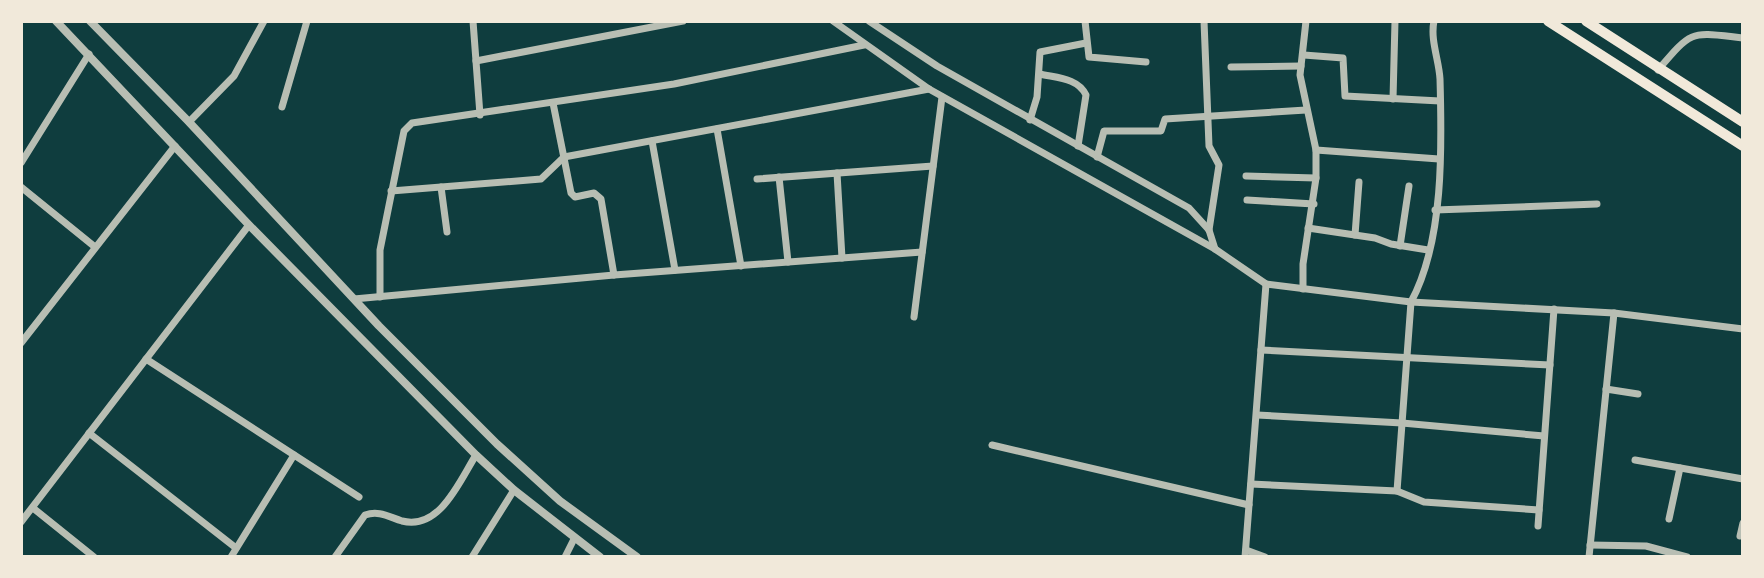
<svg xmlns="http://www.w3.org/2000/svg" width="1764" height="578" viewBox="0 0 1764 578" font-family="Rubik,sans-serif">
<rect width="100%" height="100%" fill="#0f3d3e"/>
<g fill="none" stroke-linecap="round" stroke-linejoin="round">
<g stroke="#b8beb3" stroke-width="7">
<path d="M473,21L480,115"/>
<path d="M833,21L929,89L1215,249L1266,284L1411,302L1614,313L1743,329"/>
<path d="M869,21L937,66L1189,208L1209,230L1215,249"/>
<path d="M1085,21L1089,57L1146,62"/>
<path d="M1204,21L1209,146L1219,165L1209,230"/>
<path d="M1304,55L1343,58L1345,96L1440,101"/>
<path d="M476,61L683,21"/>
<path d="M1231,67L1301,66"/>
<path d="M1658,70C1693,29 1690,32 1743,38"/>
<path d="M1040,74C1057,78 1078,78 1086,95L1078,146"/>
<path d="M1393,99L1395,21"/>
<path d="M553,103L571,193L575,197L594,193L601,199L614,275"/>
<path d="M282,107L307,21"/>
<path d="M1030,120L1037,97L1040,52L1086,43"/>
<path d="M189,122L234,76L264,21"/>
<path d="M717,129L741,266"/>
<path d="M652,141L675,270"/>
<path d="M1316,150L1439,159"/>
<path d="M1097,157L1104,131H1161L1165,119L1306,110"/>
<path d="M21,163L89,54"/>
<path d="M837,173L842,258"/>
<path d="M1246,176L1316,178"/>
<path d="M779,177L788,262"/>
<path d="M757,179L933,166"/>
<path d="M21,187L95,247"/>
<path d="M441,187L447,232"/>
<path d="M391,191L541,179L564,157L929,89"/>
<path d="M1247,200L1314,204"/>
<path d="M1435,210L1597,204"/>
<path d="M1308,228L1375,238L1391,244L1428,250"/>
<path d="M1355,235L1359,182"/>
<path d="M1400,246L1409,186"/>
<path d="M1303,289V264L1316,178V150L1300,75L1306,21"/>
<path d="M380,297V250L404,131L412,123L674,84L864,45"/>
<path d="M354,299L614,275L922,252"/>
<path d="M914,317L942,97"/>
<path d="M21,343L175,146"/>
<path d="M1261,350L1550,365"/>
<path d="M146,359L359,497"/>
<path d="M1606,389L1638,394"/>
<path d="M1257,415L1402,423L1544,436"/>
<path d="M89,433L236,548"/>
<path d="M992,445L1249,505"/>
<path d="M1635,460L1743,479"/>
<path d="M1251,484L1397,491L1424,502L1539,510"/>
<path d="M1397,491L1411,302C1444,241 1442,147 1440,79C1439,60 1430,40 1434,21"/>
<path d="M33,508L94,557"/>
<path d="M1669,519L1680,468"/>
<path d="M21,522L249,225"/>
<path d="M1538,526L1554,309"/>
<path d="M1740,536L1743,523"/>
<path d="M1590,545L1646,546L1687,557"/>
<path d="M1246,550L1265,557"/>
<path d="M231,557L294,455"/>
<path d="M335,557L365,515C379,510 389,517 402,521C440,531 460,480 476,455"/>
<path d="M472,557L514,490"/>
<path d="M565,557L574,539"/>
<path d="M1245,557L1266,284"/>
<path d="M1589,557L1614,313"/>
</g>
<g stroke="#b8beb3" stroke-width="8">
<path d="M56,21L249,225L476,455L514,490L600,557"/>
<path d="M90,21L189,122L379,326L497,444L560,501L637,557"/>
</g>
<g stroke="#f1e9da" stroke-width="10">
<path d="M1548,21L1743,146"/>
<path d="M1586,21L1743,122"/>
</g>
</g>
<rect width="1764" height="578" fill="none" stroke="#f1e9da" stroke-width="46"/>
</svg>
